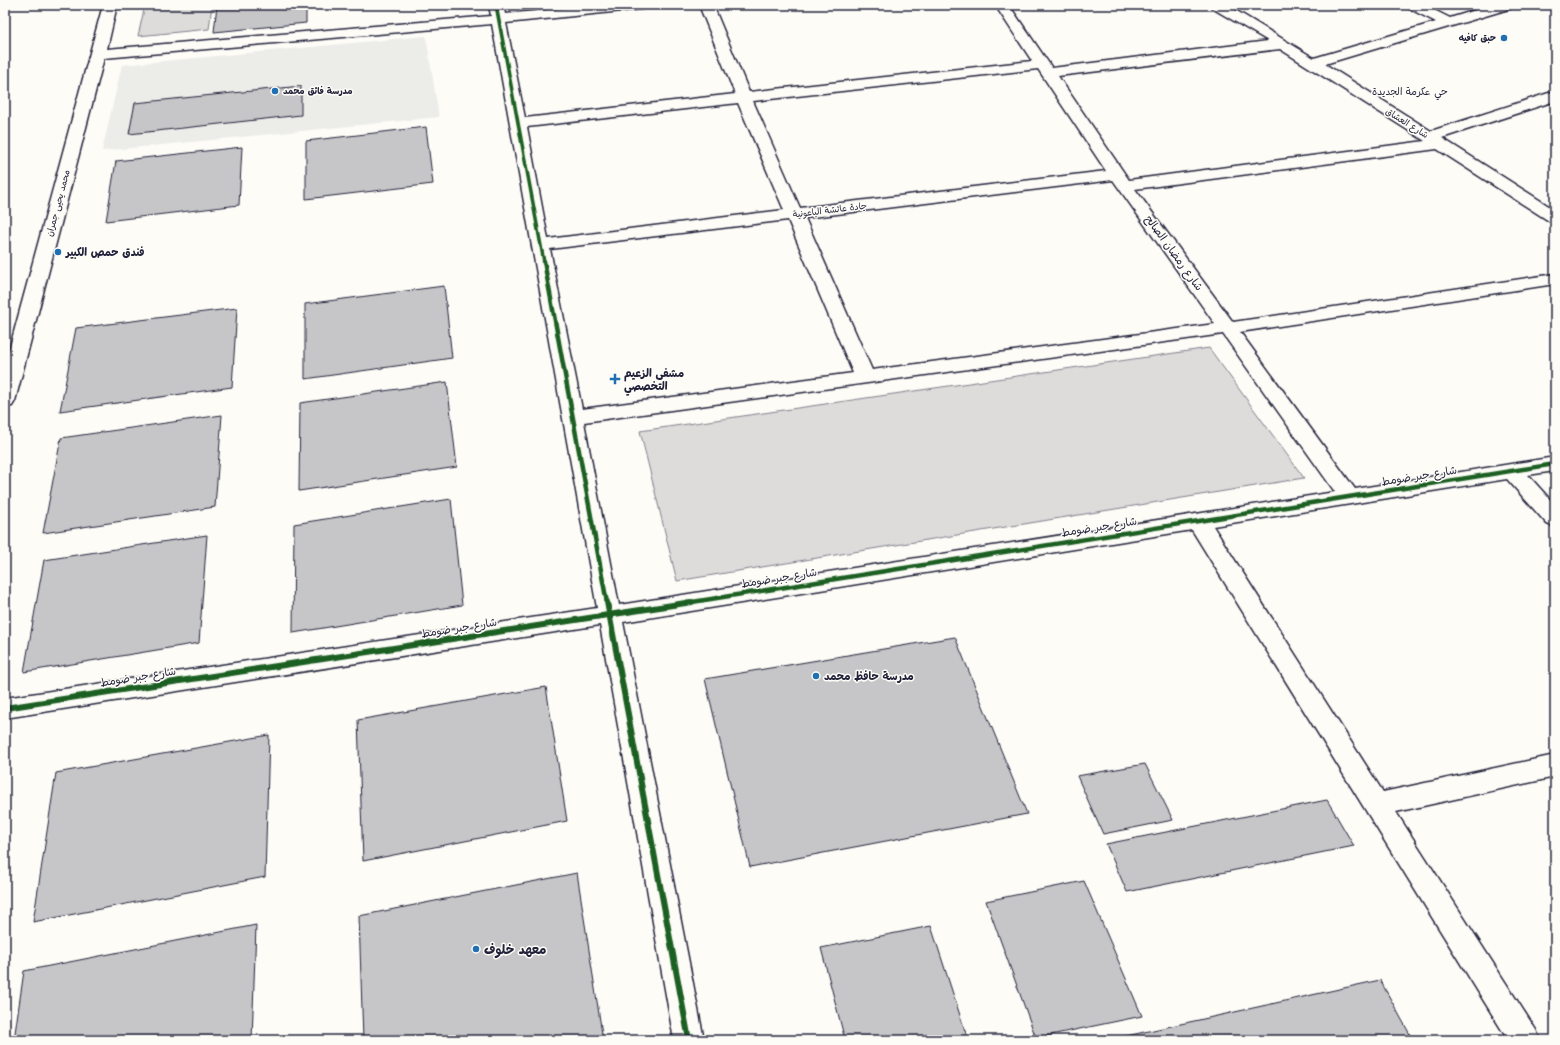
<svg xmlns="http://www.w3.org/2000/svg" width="1560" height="1045" viewBox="0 0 1560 1045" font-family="'Shantell Sans','Playpen Sans Arabic',sans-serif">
<rect width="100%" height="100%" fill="#fdfcf7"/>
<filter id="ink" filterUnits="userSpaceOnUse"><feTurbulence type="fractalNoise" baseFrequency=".025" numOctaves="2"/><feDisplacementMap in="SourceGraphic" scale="8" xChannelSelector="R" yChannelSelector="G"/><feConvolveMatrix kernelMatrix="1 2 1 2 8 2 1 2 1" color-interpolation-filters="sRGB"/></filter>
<g filter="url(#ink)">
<path fill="#ecece9" d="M426,36L439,117L102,151L122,65Z"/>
<g fill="#dddcdb" stroke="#807f8b">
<path d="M145,5H212L209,29L138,36Z"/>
<path d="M1209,348L1304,478L677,581L640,431Z"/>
</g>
<g fill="#c6c6c8" stroke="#22223b">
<path d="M217,5H306V23L214,32Z"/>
<path d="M301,86V115L129,134L135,103Z"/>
<path d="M426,127L433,184L306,199V141Z"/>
<path d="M242,147L239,205L106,221L116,161Z"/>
<path d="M444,286L452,358L305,379V304Z"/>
<path d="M237,308L232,387L60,411L76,328Z"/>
<path d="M447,382L457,467L299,491L300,403Z"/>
<path d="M222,415L215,507L43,533L61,438Z"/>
<path d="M451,499L462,605L293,633L294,524Z"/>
<path d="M207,535L199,643L24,672L44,560Z"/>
<path d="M955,637L1027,814L750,867L705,679Z"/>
<path d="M546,687L567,821L363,861L358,720Z"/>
<path d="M269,735L265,877L33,922L56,773Z"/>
<path d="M1145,764L1173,820L1103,834L1077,776Z"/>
<path d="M1327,800L1354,846L1127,892L1106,844Z"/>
<path d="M577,873L603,1040H363L359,916Z"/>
<path d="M1084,881L1142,1016L1036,1038L986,901Z"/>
<path d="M256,925L252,1040H14L24,971Z"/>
<path d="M931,926L968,1040H845L821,948Z"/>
<path d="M1380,980L1413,1040H1108Z"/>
</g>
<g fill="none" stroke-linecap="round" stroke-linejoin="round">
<g stroke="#22223b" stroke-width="3">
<path id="minor" d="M103,5H117L107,49L491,16L489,5H503L505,14L600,5H649L647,8L642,9L506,23L525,118L735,94L699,5H713L749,92L1032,61L995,5H1009L1052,68L1268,41L1212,8L1210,5H1227L1314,58L1436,22L1408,8L1406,5H1424L1450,18L1492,5H1514L1512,8L1325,64L1431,131L1555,91V101L1442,138L1555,210V222L1549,221L1437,149L1135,189L1233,322L1555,274V284L1240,332L1355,489L1555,457V471L1528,475L1555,505V527L1547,524L1507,479L1213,526L1383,792L1555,755V777L1396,812L1536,1030L1540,1040H1508L1192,530L623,622L704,1040H674L600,625L5,718V698L597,608L492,24L104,58L15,401L12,406L5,407V365ZM1280,49L1425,141L1129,180L1058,76ZM1038,69L1106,171L800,208L753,101ZM738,103L784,210L548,239L527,127ZM1113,180L1215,324L872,370L805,218ZM788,220L853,373L582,409L550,249ZM1223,334L1335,492L619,605L584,422Z"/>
</g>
<use href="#minor" fill="#fdfcf7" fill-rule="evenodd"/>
<g stroke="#fdfcf7" stroke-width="5.5">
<path id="cycleway-far2" d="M496,5L544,262"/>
</g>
<g stroke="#fdfcf7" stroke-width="7">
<g id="cycleway-far1">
<path d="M544,261L607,603"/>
<path d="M686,603L1555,464"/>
</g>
</g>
<g stroke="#fdfcf7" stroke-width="8">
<g id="cycleway">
<path d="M607,602L689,1040"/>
<path d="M5,708L692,602"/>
</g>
</g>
<use href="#cycleway-far2" stroke="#1b5e20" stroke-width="3.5"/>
<use href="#cycleway-far1" stroke="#1b5e20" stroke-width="4.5"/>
<use href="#cycleway" stroke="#1b5e20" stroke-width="6"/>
</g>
</g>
<g fill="#1f6fb2" stroke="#fdfcf7" stroke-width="1.5">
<circle cx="1504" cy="38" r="4"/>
<circle cx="275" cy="91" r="4"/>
<circle cx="58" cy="252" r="4"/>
<path d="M613 373h4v4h4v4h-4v4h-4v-4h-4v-4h4z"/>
<circle cx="816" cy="676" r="4"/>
<circle cx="476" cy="949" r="4"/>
</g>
<g text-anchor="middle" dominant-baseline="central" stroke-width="3" stroke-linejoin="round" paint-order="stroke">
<g font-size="9" font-weight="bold" fill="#22223b" stroke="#fdfcf7" text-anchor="end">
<text x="1496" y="38">حبق كافيه</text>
<text x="283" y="91" text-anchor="start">مدرسة فائق محمد</text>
</g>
<g font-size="9" fill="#22223b" stroke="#fdfcf7">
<text transform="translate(1407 123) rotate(32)">شارع العشاق</text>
<text transform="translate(58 203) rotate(-75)">محمد يحيى جمران</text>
<text transform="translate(830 210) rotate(-7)">جادة عائشة الباعونية</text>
</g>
<g font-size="10" fill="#22223b" stroke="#fdfcf7">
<text x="1410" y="91">حي عكرمة الجديدة</text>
</g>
<g font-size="11" font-weight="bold" fill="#22223b" stroke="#fdfcf7" text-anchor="start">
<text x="66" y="252">فندق حمص الكبير</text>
<text x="624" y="373">مشفى الزعيم<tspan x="624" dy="13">التخصصي</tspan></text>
<text x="824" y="676">مدرسة حافظ محمد</text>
</g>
<g font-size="11" fill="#22223b" stroke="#fdfcf7">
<text transform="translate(1174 253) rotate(54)">شارع رمضان الصالح</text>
<text transform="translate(1419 476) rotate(-9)">شارع جبر ضومط</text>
<text transform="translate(1099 527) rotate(-9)">شارع جبر ضومط</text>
<text transform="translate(779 578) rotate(-9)">شارع جبر ضومط</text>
<text transform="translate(459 628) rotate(-9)">شارع جبر ضومط</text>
<text transform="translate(138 677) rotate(-9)">شارع جبر ضومط</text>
</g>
<g font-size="13" font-weight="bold" fill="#22223b" stroke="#fdfcf7" text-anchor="start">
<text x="484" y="949">معهد خلوف</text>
</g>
</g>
<rect width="1560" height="1045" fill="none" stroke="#fdfcf7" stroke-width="20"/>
<rect x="10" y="10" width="1540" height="1025" fill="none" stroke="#22223b" stroke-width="1.5" filter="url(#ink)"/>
</svg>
